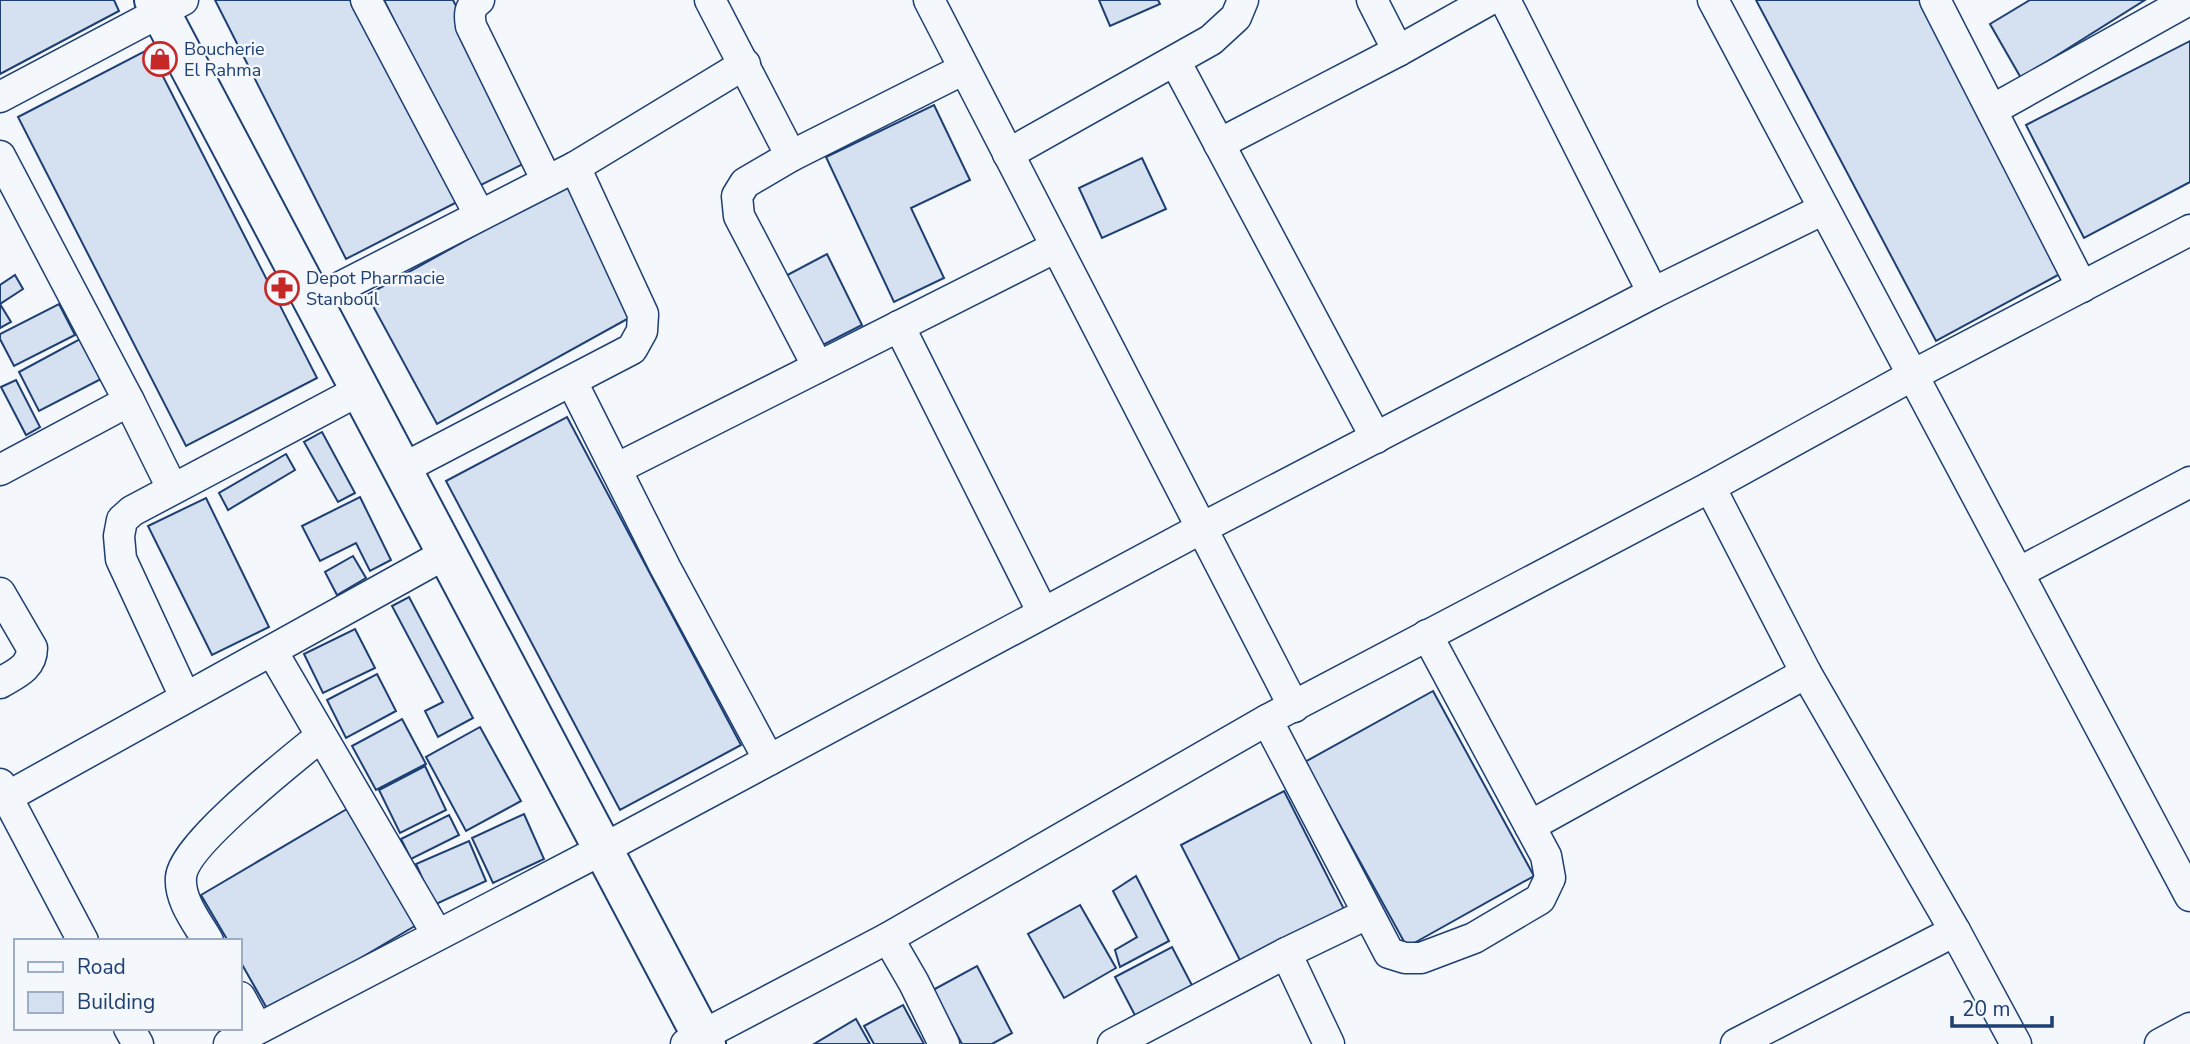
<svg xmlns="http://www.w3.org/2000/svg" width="2190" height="1044" viewBox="0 0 2190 1044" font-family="'Nunito Sans',sans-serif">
<rect width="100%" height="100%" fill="#f4f7fb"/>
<g fill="#d5e0f0" stroke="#1d3f73" stroke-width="2">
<path d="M0,0H114L119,11L0,74Z"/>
<path d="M215,0H359L461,200L346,259Z"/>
<path d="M384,0H453L533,159L477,187Z"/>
<path d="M1099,0H1158L1160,4L1110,26Z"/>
<path d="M1756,0H1927L2069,269L1936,341Z"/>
<path d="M2030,0H2145L2021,78L1990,24Z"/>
<path d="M2190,41V182L2084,238L2026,125Z"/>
<path d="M149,49L317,378L186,446L18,117Z"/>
<path d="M934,105L970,180L911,208L944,278L894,302L826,157Z"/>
<path d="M1142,158L1166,209L1102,238L1079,188Z"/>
<path d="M568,184L638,313L437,424L367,295Z"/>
<path d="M827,254L862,325L813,350L778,280Z"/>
<path d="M15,275L23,289L0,304V285Z"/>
<path d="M0,304L11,322L0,328Z"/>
<path d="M59,304L75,335L14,366L0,339V334Z"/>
<path d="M80,339L101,379L39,411L19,372Z"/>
<path d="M16,380L40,427L26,435L1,387Z"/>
<path d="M567,417L741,745L620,810L446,481Z"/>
<path d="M322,432L355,493L338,502L304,442Z"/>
<path d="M286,454L295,470L228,510L219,493Z"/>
<path d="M360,497L391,560L370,571L356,543L320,561L302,526Z"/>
<path d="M206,498L269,627L212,655L148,526Z"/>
<path d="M353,556L366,578L337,595L325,572Z"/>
<path d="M409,597L473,718L438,737L425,711L443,702L392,606Z"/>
<path d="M355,629L375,668L323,693L304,654Z"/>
<path d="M377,674L396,711L346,738L327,700Z"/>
<path d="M1433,691L1534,876L1407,947L1305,762Z"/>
<path d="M402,719L426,764L376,790L352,746Z"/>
<path d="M480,727L521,801L466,831L426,757Z"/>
<path d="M425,766L446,810L400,833L379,790Z"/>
<path d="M1284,791L1348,917L1245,970L1181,845Z"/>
<path d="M357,803L425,920L269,1012L240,961V941H228L201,895Z"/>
<path d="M524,814L544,859L493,883L472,838Z"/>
<path d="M449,815L459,835L411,859L401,839Z"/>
<path d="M469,841L486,881L434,905L416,864Z"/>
<path d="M1136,876L1169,941L1120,967L1115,950L1137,937L1113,891Z"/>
<path d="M1080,905L1116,968L1064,998L1028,934Z"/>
<path d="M1172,947L1195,991L1138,1021L1115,977Z"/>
<path d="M977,966L1012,1033L992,1044H962L933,990Z"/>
<path d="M903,1005L924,1044H874L864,1026Z"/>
<path d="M856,1019L870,1044H814Z"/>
</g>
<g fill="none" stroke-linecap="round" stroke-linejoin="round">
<g stroke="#1d3f73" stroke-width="33">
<g id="street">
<path d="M366,0L479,214"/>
<path d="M479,0C469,7 469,15 471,26L547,181"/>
<path d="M710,0L791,156"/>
<path d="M929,0L1294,707"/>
<path d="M1372,0L1398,51"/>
<path d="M1505,0L1653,293"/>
<path d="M1713,0L2190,896"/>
<path d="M1935,0L2082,287"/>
<path d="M1175,61L1376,438"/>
<path d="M0,97L183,0"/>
<path d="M1992,110L2189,0"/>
<path d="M1219,144L1398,51L1489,0"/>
<path d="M1008,154L1211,40L1236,17L1243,0"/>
<path d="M0,156L129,401L172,488"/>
<path d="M313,301L575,167L745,64"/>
<path d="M899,326L1043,613"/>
<path d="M818,367L739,216L737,196L745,183L791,156L964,69"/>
<path d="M572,382L665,567L769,760"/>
<path d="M402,469L632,349L642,331L643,314L575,167"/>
<path d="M616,469L1056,247"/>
<path d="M0,470L129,401"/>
<path d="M1710,487L1806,673L1955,931L2016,1044"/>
<path d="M2018,573L2190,482"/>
<path d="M0,593L32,648C32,668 15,674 0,683"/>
<path d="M272,651L437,934"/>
<path d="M185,697L121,559L119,536L122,520L132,511L360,390"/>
<path d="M1267,720L1389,953L1405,958H1421L1474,938L1540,899L1550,878L1546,856L1427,635"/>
<path d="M0,784L83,941"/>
<path d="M7,797L447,553"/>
<path d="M1530,826L1806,673"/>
<path d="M888,938L914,983L944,1044"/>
<path d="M208,941C197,922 179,900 181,877C184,844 292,760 321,736"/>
<path d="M1286,953L1329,1044"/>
<path d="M240,997L257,1028"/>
<path d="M129,1028L138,1044"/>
<path d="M229,1044L603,849L1202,528L1653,293L1824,209"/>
<path d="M686,1044L888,938L1267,720L1710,487L1913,375L2190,230"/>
<path d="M1113,1044L1286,953L1367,914"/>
<path d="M1736,1044L1955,931"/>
<path d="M2160,1044L2190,1028"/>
</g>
</g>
<g stroke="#1d3f73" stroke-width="42">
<path id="secondary" d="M154,0L706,1044"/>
</g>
<use href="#street" stroke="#f4f7fb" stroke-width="30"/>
<use href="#secondary" stroke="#f4f7fb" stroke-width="38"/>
</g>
<defs>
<g id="shop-ring" transform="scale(1.75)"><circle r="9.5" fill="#f4f7fb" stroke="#c62828" stroke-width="1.5"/><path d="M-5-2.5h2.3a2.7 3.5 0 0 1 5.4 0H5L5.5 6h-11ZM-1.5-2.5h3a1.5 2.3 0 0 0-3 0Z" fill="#c62828"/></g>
<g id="pharmacy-ring" transform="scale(1.75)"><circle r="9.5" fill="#f4f7fb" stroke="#c62828" stroke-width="1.5"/><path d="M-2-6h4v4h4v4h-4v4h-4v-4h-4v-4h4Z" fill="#c62828"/></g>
</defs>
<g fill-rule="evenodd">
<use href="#shop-ring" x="160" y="59"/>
<use href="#pharmacy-ring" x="282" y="288"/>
</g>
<g text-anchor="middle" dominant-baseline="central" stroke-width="5" stroke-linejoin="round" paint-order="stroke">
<g font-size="18" fill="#1d3f73" stroke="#f4f7fb" text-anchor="start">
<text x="184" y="49">Boucherie<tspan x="184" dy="21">El Rahma</tspan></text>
<text x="306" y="278">Depot Pharmacie<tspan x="306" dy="21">Stanboul</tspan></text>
</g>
</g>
<rect x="14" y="939" width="228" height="91" fill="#f4f7fb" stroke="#9eadc5" stroke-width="2"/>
<rect x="28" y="962" width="35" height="10" fill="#f4f7fb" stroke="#9eadc5" stroke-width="2"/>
<text x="77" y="974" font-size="21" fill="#1d3f73">Road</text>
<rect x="28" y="992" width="35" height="21" fill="#d5e0f0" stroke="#9eadc5" stroke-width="2"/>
<text x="77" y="1009" font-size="21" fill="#1d3f73">Building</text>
<path d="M1952 1016v10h100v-10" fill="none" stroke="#1d3f73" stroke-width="3.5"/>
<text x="1962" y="1016" font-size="21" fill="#1d3f73" stroke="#f4f7fb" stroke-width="5" paint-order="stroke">20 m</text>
</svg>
